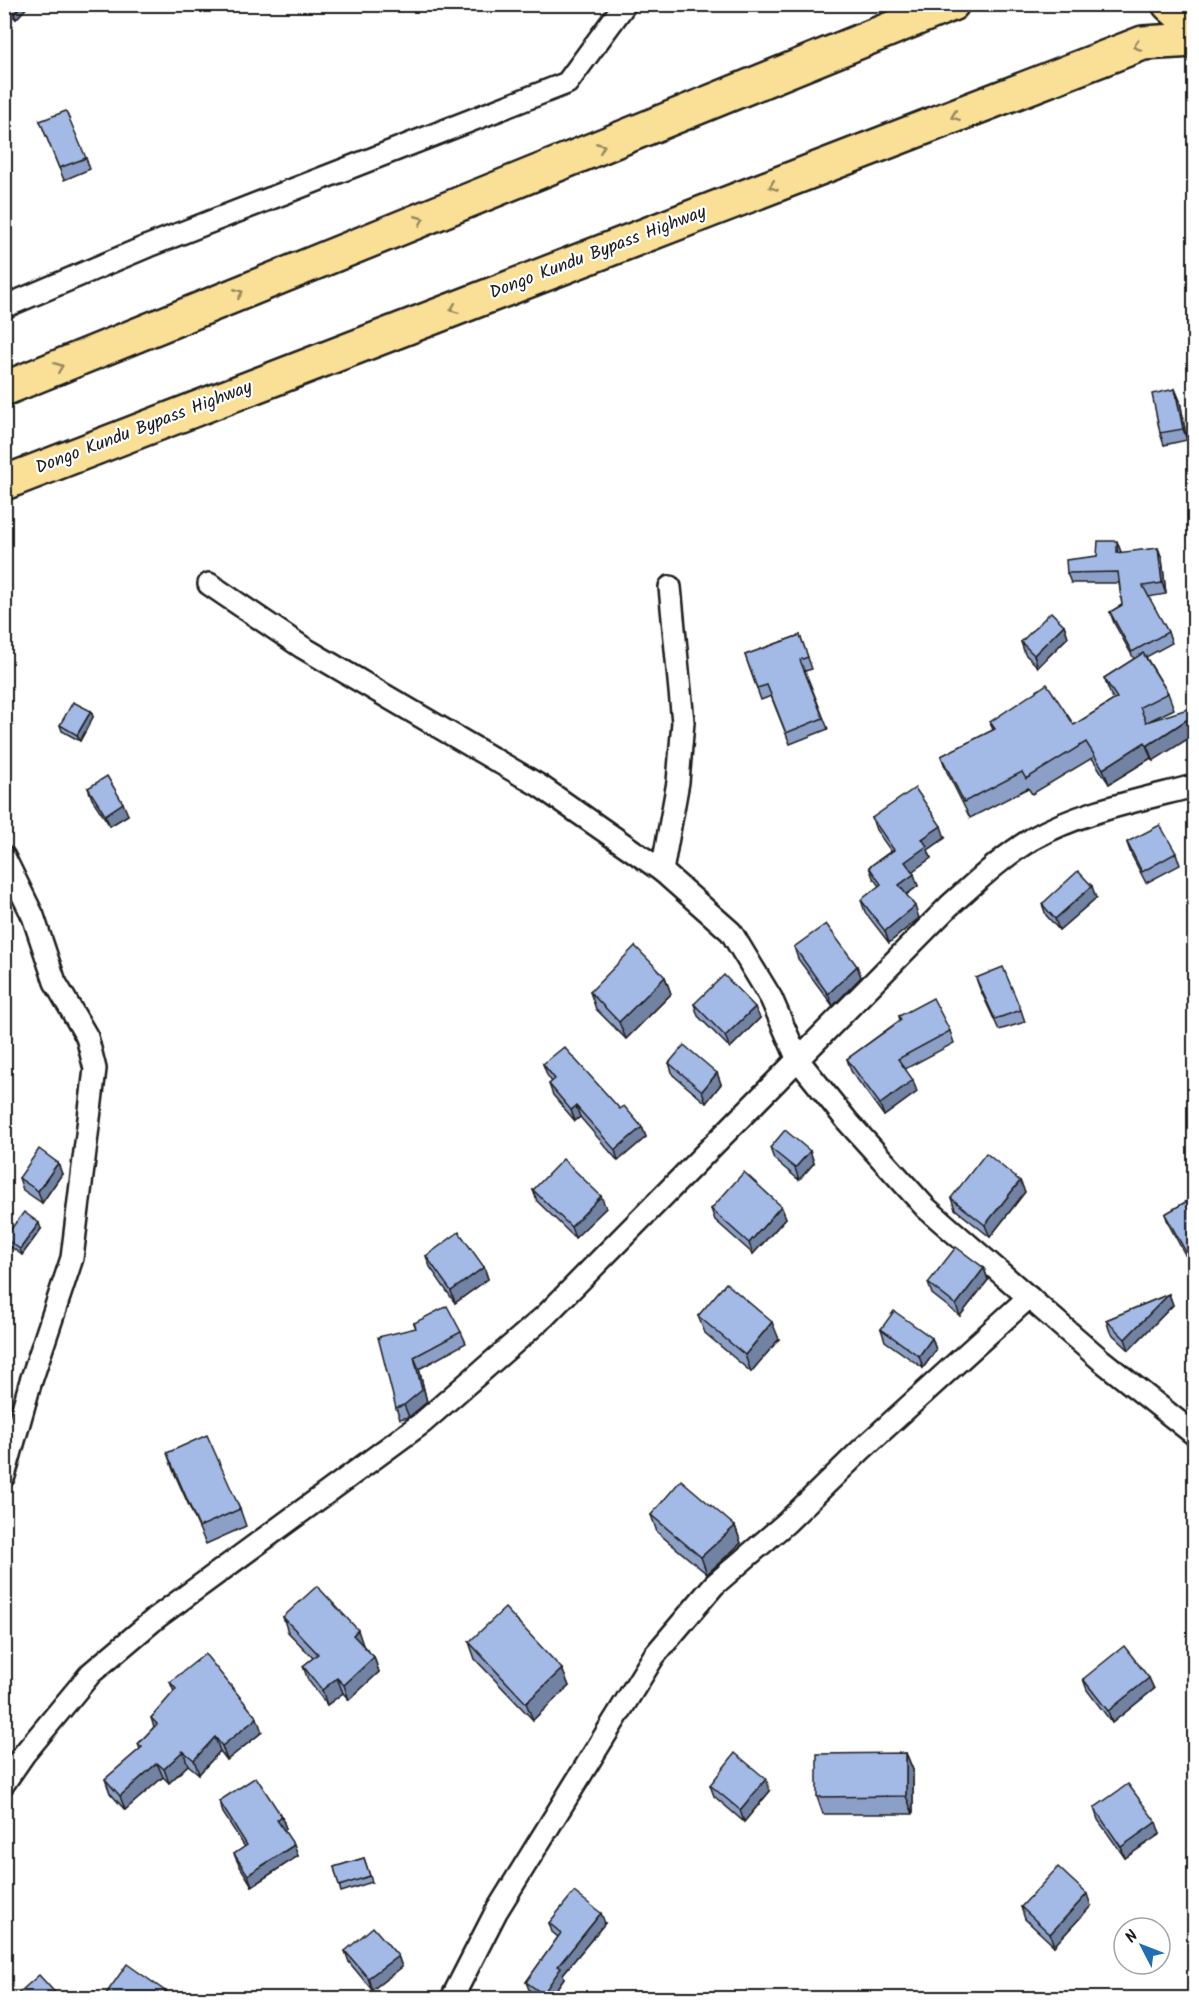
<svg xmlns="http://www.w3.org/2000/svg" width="1199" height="2003" viewBox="0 0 1199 2003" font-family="Kalam,sans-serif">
<rect width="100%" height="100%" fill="#fff"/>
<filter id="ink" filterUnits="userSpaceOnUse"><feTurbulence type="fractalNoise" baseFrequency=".0167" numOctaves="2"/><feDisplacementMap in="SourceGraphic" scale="12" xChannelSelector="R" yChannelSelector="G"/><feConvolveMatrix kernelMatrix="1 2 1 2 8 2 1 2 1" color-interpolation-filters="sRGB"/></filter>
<g filter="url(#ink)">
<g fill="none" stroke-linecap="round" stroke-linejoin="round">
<g stroke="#1c1c1c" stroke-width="26">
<g id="street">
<path d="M4,307L148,246L567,83L625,4"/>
<path d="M209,584L302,647L540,786L662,871L731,932L771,998L798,1060L848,1122L926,1208L1101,1360L1194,1434"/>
<path d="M4,857L33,916L55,982L87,1037L95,1069L72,1258L30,1384L4,1476"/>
<path d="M662,871L678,782L683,722L670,587"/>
<path d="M4,1783L24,1754L91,1673L156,1618L422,1423L545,1316L949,906C976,882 1002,857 1032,839C1082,811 1140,800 1194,786"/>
<path d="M452,1998L496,1912L654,1656L714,1585L786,1523L861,1450L1029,1297"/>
</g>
</g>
<g stroke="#1c1c1c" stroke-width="38">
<g id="highway">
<path d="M1169,4L1194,27"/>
<path d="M4,389L952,4"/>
<path d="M4,483L1143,43L1194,40"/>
</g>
</g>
<use href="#street" stroke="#fff" stroke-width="21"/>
<use href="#highway" stroke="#fadf96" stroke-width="33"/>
</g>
<g fill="#8ca0c7" stroke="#1c1c1c" stroke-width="1.5">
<path d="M4,4H30L16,19L4,9Z"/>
<path d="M40,121L86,158L90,169L64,180Z"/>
<path d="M1175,389L1180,401L1187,440L1164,445L1160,433Z"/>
<path d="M1158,548L1162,559L1166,594L1148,597L1168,632L1172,643L1146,657L1168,693L1174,709L1151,720L1153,761L1151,758L1109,784L1092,758L1032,794L1028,788L970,818L947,772L941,756L993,730L990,722L1074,725L1114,700L1110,693L1104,678L1134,659L1114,623L1110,612L1122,605L1119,583H1071L1067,573L1097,556L1121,552V553Z"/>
<path d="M1064,625L1068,637L1038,667L1025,654L1021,642Z"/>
<path d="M800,635L812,669L805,671L828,729L790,744L771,696L761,700L745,655Z"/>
<path d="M91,711L93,717L80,741L62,731L60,725Z"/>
<path d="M88,788L128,815L110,826L92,799Z"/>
<path d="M872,818L945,838L928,850L931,858L912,871L918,886L906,895L919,918L889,943L865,912L861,900L879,886L873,878L869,867L891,851L876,830Z"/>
<path d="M1127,843L1176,853L1180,865L1146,883L1131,854Z"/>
<path d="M1096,898L1059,930L1046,915L1042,904Z"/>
<path d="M794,947L857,966L861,977L833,1006L798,959Z"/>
<path d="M665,977L671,994L626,1039L596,1009L590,992Z"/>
<path d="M976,978L1021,1010L1025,1022L999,1030L980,989Z"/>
<path d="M694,1004L760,1018L730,1048L698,1016Z"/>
<path d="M899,1016L950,1031L954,1043L905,1069L917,1092L884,1116L851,1071L847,1059L900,1020Z"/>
<path d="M669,1063L717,1073L721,1084L706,1103L673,1075Z"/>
<path d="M543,1064L620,1109L642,1127L646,1137L618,1161L580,1117L575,1121L553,1095L549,1084L552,1082L547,1075Z"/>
<path d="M770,1148L810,1151L814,1163L799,1180L774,1159Z"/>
<path d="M62,1174L42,1203L23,1190L19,1178Z"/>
<path d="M1020,1181L1025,1192L990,1237L955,1209L951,1198Z"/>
<path d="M533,1190L606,1208L575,1238L537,1201Z"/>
<path d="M1194,1197V1261L1190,1264L1169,1225L1165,1214Z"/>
<path d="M781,1206L786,1218L753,1254L715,1220L711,1209Z"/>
<path d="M41,1229L22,1255L7,1244L4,1238Z"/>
<path d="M426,1256L484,1267L488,1279L455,1303L430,1267Z"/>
<path d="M984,1268L988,1280L960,1316L932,1294L928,1283Z"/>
<path d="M1169,1294L1173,1305L1129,1350L1110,1332L1106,1320Z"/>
<path d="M698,1316L779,1339L751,1372L705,1333Z"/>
<path d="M414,1323L461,1332L466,1343L419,1369L427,1402L409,1417L400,1419L396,1408L416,1328Z"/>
<path d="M881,1329L932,1338L936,1350L923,1368L885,1341Z"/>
<path d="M167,1453L240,1509L246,1526L206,1544L173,1470Z"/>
<path d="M651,1515L735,1526L741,1543L707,1574L657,1532Z"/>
<path d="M283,1617L363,1645V1646L374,1657L379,1672L349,1700L343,1693L327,1705L308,1680L303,1666L313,1658L288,1632Z"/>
<path d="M469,1642L562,1669L569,1686L533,1720L475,1659Z"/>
<path d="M1149,1678L1154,1689L1112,1723L1087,1690L1083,1679Z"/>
<path d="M170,1682L262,1732L227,1760L220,1751L199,1774L188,1765L169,1783L163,1777L125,1810L110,1793L105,1779L140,1749L138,1744L154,1727L151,1718L174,1692Z"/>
<path d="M906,1753L913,1770V1814H823L817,1797Z"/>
<path d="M710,1785L770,1791L744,1822L714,1796Z"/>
<path d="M219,1801L282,1817L286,1829L284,1830L298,1856L252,1886L239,1865L234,1854L245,1847L223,1813Z"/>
<path d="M1094,1808L1160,1834L1125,1858L1098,1820Z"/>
<path d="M364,1858L372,1882L341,1892L334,1867Z"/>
<path d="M1091,1906L1054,1946L1025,1919L1021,1907Z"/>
<path d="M549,1923H605L563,1974L564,1978L550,1998H539L530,1992L526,1982L558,1937L552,1932Z"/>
<path d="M345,1951L398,1956L402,1967L372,1990L349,1962Z"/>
</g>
<g fill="#7282a2" stroke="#1c1c1c" stroke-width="1.5">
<path d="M22,4H30L16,19L14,14Z"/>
<path d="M1175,389L1180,401L1187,440L1183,429Z"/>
<path d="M1117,541L1121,552V564L1117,553Z"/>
<path d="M1158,548L1162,559L1166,594L1162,583Z"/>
<path d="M1064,625L1068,637L1038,667L1034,655Z"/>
<path d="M91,711L93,717L80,741L77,735Z"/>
<path d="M1194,715V735L1153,761L1147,746Z"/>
<path d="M1145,742L1151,758L1109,784L1103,769Z"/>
<path d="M123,803L128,815L110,826L105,815Z"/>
<path d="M941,826L945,838L928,850L931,858L910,873L905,862L922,839Z"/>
<path d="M914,874L918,886L903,897L899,885Z"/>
<path d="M1092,886L1096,898L1059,930L1055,919Z"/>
<path d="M915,906L919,918L889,943L885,931Z"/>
<path d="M857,966L861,977L833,1006L828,994Z"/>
<path d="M665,977L671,994L626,1039L619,1022Z"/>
<path d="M755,1007L760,1018L730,1048L725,1036Z"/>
<path d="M717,1073L721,1084L706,1103L702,1091Z"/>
<path d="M913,1080L917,1092L884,1116L880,1104Z"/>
<path d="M576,1106L580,1117L575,1121L571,1110Z"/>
<path d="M642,1127L646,1137L618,1161L615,1150Z"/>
<path d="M810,1151L814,1163L799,1180L795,1168Z"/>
<path d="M58,1163L62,1174L42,1203L38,1191Z"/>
<path d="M1020,1181L1025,1192L990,1237L985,1225Z"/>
<path d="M601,1196L606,1208L575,1238L571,1227Z"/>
<path d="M781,1206L786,1218L753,1254L749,1243Z"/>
<path d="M39,1223L41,1229L22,1255L20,1249Z"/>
<path d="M484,1267L488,1279L455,1303L451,1291Z"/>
<path d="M984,1268L988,1280L960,1316L956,1305Z"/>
<path d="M1169,1294L1173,1305L1129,1350L1125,1339Z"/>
<path d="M772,1322L779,1339L751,1372L745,1355Z"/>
<path d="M932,1338L936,1350L923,1368L919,1356Z"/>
<path d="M414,1357L419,1369L427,1402L409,1417L404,1405Z"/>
<path d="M735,1526L741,1543L707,1574L701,1557Z"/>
<path d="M358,1630L363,1645L358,1650L353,1635Z"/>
<path d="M374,1657L379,1672L349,1700L344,1685Z"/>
<path d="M562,1669L569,1686L533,1720L526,1703Z"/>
<path d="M337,1678L343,1693L327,1705L322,1690Z"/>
<path d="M1149,1678L1154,1689L1112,1723L1108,1711Z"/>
<path d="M257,1718L262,1732L227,1760L222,1746Z"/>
<path d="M215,1737L220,1751L199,1774L194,1760Z"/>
<path d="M183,1751L188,1765L169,1783L164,1769Z"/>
<path d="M906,1753L913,1770V1814L906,1796Z"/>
<path d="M157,1763L163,1777L125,1810L120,1796Z"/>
<path d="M766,1779L770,1791L744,1822L740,1810Z"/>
<path d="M282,1817L286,1829L282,1832L277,1820Z"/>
<path d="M1156,1822L1160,1834L1125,1858L1121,1847Z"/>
<path d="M294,1845L298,1856L252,1886L248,1875Z"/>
<path d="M1087,1894L1091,1906L1054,1946L1050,1934Z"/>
<path d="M601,1913L605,1923L563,1974L564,1978L550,1998H544L543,1994L558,1966Z"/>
<path d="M398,1956L402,1967L372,1990L368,1978Z"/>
</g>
<g fill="#a3bae7" stroke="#1c1c1c" stroke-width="1.5">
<path d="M4,4H22L14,14Z"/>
<path d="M66,111L86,158L59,168L40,121Z"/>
<path d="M1175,389L1183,429L1160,433L1152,394Z"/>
<path d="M1098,541H1117V553L1158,548L1162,583L1143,586L1168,632L1132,652L1110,612L1122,605L1118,572L1067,573L1066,560L1097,556Z"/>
<path d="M1051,612L1064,625L1034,655L1021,642Z"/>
<path d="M1194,627V635L1191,629Z"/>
<path d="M800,635L808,657L800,660L823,718L786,733L767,685L757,688L745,655Z"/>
<path d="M1143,653L1168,693L1140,707L1146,722L1194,707V715L1147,746L1145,742L1103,769L1086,742L1026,779L1022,772L964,802L941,756L995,729L990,722L1047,684L1074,725L1117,698L1104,678Z"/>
<path d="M73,702L91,711L77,735L60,725Z"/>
<path d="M107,776L123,803L105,815L88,788Z"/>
<path d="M915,788L941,826L922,839L927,846L905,862L914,874L899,885L915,906L885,931L861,900L881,884L869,867L894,850L872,818Z"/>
<path d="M1160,825L1176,853L1142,872L1127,842Z"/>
<path d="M1078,871L1092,886L1055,919L1042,904Z"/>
<path d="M826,924L857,966L828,994L794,947Z"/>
<path d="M635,946L665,977L619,1022L590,992Z"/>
<path d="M1003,967L1021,1010L995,1019L976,978Z"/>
<path d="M724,975L755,1007L725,1036L694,1004Z"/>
<path d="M933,998L950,1031L898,1059L913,1080L880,1104L847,1059L901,1020L899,1016Z"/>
<path d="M684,1045L717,1073L702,1091L669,1063Z"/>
<path d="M564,1047L620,1109L624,1106L642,1127L615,1150L576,1106L571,1110L549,1084L555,1079L543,1064Z"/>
<path d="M785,1130L810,1151L795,1168L770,1148Z"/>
<path d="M39,1149L58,1163L38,1191L19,1178Z"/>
<path d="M986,1153L1020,1181L985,1225L951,1198Z"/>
<path d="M563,1159L601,1196L571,1227L533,1190Z"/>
<path d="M744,1172L781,1206L749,1243L711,1209Z"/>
<path d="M1194,1197V1248L1186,1252L1165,1214Z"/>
<path d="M24,1212L39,1223L20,1249L4,1238Z"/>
<path d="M459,1232L484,1267L451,1291L426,1256Z"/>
<path d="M956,1247L984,1268L956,1305L928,1283Z"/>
<path d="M726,1283L772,1322L745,1355L698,1316Z"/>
<path d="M1169,1294L1125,1339L1106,1320Z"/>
<path d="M447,1306L461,1332L414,1357L422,1390L404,1405L396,1408L378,1337L416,1328L414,1323Z"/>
<path d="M894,1311L932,1338L919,1356L881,1329Z"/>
<path d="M207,1435L240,1509L199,1527L167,1453Z"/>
<path d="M681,1480L735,1526L701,1557L651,1515Z"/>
<path d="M317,1586L358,1630L353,1635L374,1657L344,1685L337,1678L322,1690L303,1666L318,1654L283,1617Z"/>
<path d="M505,1608L562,1669L526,1703L469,1642Z"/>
<path d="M1124,1646L1149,1678L1108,1711L1083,1679Z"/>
<path d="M205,1654L257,1718L222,1746L215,1737L194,1760L183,1751L164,1769L157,1763L120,1796L105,1779L142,1747L138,1744L157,1724L151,1718L176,1689L170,1682Z"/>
<path d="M735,1753L766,1779L740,1810L710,1785Z"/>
<path d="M906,1753V1796L817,1797V1754Z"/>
<path d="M256,1777L282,1817L277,1820L294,1845L248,1875L234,1854L247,1845L219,1801Z"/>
<path d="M1128,1784L1156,1822L1121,1847L1094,1808Z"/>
<path d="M364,1858L370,1876L339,1886L334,1867Z"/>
<path d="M1058,1867L1087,1894L1050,1934L1021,1907Z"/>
<path d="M574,1892L601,1913L558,1966L561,1968L543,1994L526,1982L561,1933L549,1923Z"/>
<path d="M373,1927L398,1956L368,1978L345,1951Z"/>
<path d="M127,1964L175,1998H103Z"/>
<path d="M39,1975L60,1998H13Z"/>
</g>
<defs><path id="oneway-chevron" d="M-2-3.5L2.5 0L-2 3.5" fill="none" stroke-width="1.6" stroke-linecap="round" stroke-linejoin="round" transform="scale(1.5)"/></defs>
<g stroke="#96875f">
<use href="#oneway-chevron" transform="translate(1137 46) rotate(162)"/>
<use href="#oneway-chevron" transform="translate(955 116) rotate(159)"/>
<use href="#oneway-chevron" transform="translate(601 147) rotate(-22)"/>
<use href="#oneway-chevron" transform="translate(773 186) rotate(159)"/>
<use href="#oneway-chevron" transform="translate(420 220) rotate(-22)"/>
<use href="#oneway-chevron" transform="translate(239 293) rotate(-22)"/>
<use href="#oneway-chevron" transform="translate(454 309) rotate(159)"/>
<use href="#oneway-chevron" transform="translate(59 367) rotate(-22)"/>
</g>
</g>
<g text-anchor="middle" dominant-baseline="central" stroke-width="4.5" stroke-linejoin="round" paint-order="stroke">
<g font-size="18" fill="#1c1c1c" stroke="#fff">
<text transform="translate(598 253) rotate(-21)">Dongo Kundu Bypass Highway</text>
<text transform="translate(144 428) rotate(-21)">Dongo Kundu Bypass Highway</text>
</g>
</g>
<rect width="1199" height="2003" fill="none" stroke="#fff" stroke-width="24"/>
<rect x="12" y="12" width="1175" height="1979" fill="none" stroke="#1c1c1c" stroke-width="2" filter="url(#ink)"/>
<g transform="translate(1142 1946) rotate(312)"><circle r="28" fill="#ffffff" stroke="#a4a4a4" stroke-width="1.5"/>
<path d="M0-4.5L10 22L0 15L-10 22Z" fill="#1f6fb2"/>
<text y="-9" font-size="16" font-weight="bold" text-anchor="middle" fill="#1c1c1c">N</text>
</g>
</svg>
